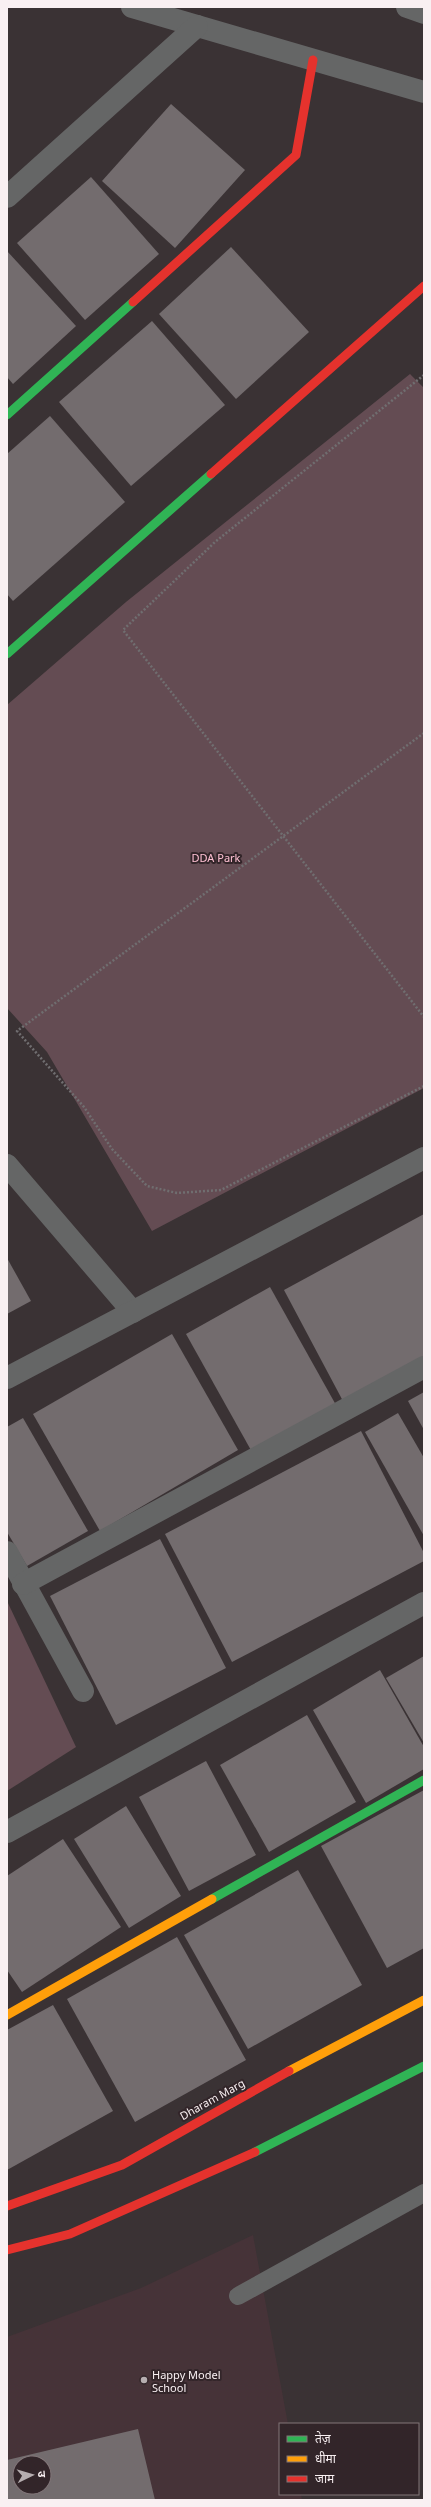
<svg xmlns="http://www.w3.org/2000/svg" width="431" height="2507" viewBox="0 0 431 2507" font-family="'Noto Sans','Noto Sans Devanagari',sans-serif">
<rect width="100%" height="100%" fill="#3a3234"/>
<path fill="#463338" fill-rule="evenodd" d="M253,2235L288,2424H280V2494H301L302,2500H7V2337L141,2288ZM20,2463H44V2487H20Z"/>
<g fill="#644c53">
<path d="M410,374L424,388V1088L152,1231L47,1052L7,1008V705L126,602Z"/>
<path d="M7,1601L76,1747L7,1791Z"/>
</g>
<g fill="#736c6e" fill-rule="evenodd">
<path d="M171,104L245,170L175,248L102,181Z"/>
<path d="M91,177L159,254L85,320L17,243Z"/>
<path d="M231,247L309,332L236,399L159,314Z"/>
<path d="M7,251L76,326L13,384L7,377Z"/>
<path d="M152,321L225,405L131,486L59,402Z"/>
<path d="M50,416L125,502L13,601L7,594V454Z"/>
<path d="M424,1214V1360L344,1403L284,1290Z"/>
<path d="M7,1258L31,1301L7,1314Z"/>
<path d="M270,1287L336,1405L252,1452L186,1334Z"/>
<path d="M172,1334L238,1450L100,1531L33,1414Z"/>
<path d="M424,1392V1430L408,1401Z"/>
<path d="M398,1413L424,1458V1536L365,1432Z"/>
<path d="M23,1418L88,1531L27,1566L7,1532V1427Z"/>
<path d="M361,1431L424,1553V1561L232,1662L165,1534Z"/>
<path d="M160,1539L226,1668L116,1725L50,1596Z"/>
<path d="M424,1656V1743L386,1678Z"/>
<path d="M380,1670L424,1747V1769L366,1803L313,1710Z"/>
<path d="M307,1715L356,1802L269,1852L220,1765Z"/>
<path d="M206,1761L256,1855L189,1891L139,1797Z"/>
<path d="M424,1790V1948L387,1968L321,1846Z"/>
<path d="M126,1806L181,1896L129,1928L74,1839Z"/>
<path d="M63,1839L121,1927L22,1992L7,1970V1876Z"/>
<path d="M298,1870L362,1985L248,2049L184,1935Z"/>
<path d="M177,1937L246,2060L135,2122L67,1999Z"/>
<path d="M53,2005L113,2111L7,2170V2030Z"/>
<path d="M138,2429L155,2500H7V2460ZM20,2463H44V2487H20Z"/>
</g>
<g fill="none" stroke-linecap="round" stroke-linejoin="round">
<g stroke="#706e70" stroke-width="2.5" stroke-dasharray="2 2" stroke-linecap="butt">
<path d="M424,375L215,542L123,630L424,1017"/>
<path d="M424,733L17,1031L84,1107L112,1149L147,1186L177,1193L221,1190L424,1086"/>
</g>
<path stroke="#656666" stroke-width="18" d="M238,2296L424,2193"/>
<g stroke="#656666" stroke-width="22">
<path d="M132,7L424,92"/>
<path d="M407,7L424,13"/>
<path d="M7,197L197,26"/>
<path d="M7,1165L133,1312"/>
<path d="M7,1378L424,1158"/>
<path d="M7,1552L83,1691"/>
<path d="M23,1584L424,1367"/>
<path d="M7,1832L424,1603"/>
</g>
<g stroke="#30b455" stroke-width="9">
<path d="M7,415L133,302"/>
<path d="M7,654L211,474"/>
<path d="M212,1899L424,1780"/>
<path d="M255,2152L424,2066"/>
</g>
<g stroke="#ff9f0a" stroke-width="9">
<path d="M7,2015L212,1899"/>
<path d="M289,2071L424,2000"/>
</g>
<g stroke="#e5322d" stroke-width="9">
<path d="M133,302L296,155L313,60"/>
<path d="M211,474L424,286"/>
<path d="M7,2206L122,2165L289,2071"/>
<path d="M7,2250L70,2234L255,2152"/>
</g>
</g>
<circle fill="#b6aeb0" stroke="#322529" stroke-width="1.5" cx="144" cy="2380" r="4"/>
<g text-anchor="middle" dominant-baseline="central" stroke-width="4" stroke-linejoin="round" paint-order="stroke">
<g font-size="11" fill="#fec0d3" stroke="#322529">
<text x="216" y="857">DDA Park</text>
</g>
<g font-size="11" fill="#f9f0f2" stroke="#322529">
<text transform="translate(212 2099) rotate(-29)">Dharam Marg</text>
</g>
<g font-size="11" fill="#f9f0f2" stroke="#322529" text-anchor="start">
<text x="152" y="2374">Happy Model<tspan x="152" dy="13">School</tspan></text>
</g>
</g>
<rect width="431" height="2507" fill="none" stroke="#f9f0f2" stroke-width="16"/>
<rect x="279" y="2423" width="140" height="72" fill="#322529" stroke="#827679"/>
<rect x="287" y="2436" width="20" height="6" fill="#30b455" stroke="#827679"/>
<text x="315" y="2443" font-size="12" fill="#f9f0f2">तेज़</text>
<rect x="287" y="2456" width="20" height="6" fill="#ff9f0a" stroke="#827679"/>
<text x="315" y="2463" font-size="12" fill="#f9f0f2">धीमा</text>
<rect x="287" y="2476" width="20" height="6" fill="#e5322d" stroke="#827679"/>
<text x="315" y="2483" font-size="12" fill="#f9f0f2">जाम</text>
<g transform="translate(32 2475) rotate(85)"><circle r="19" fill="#322529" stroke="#827679"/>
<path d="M0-3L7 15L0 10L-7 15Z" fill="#b6aeb0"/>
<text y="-6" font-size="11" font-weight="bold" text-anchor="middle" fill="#f9f0f2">उ</text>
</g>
</svg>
